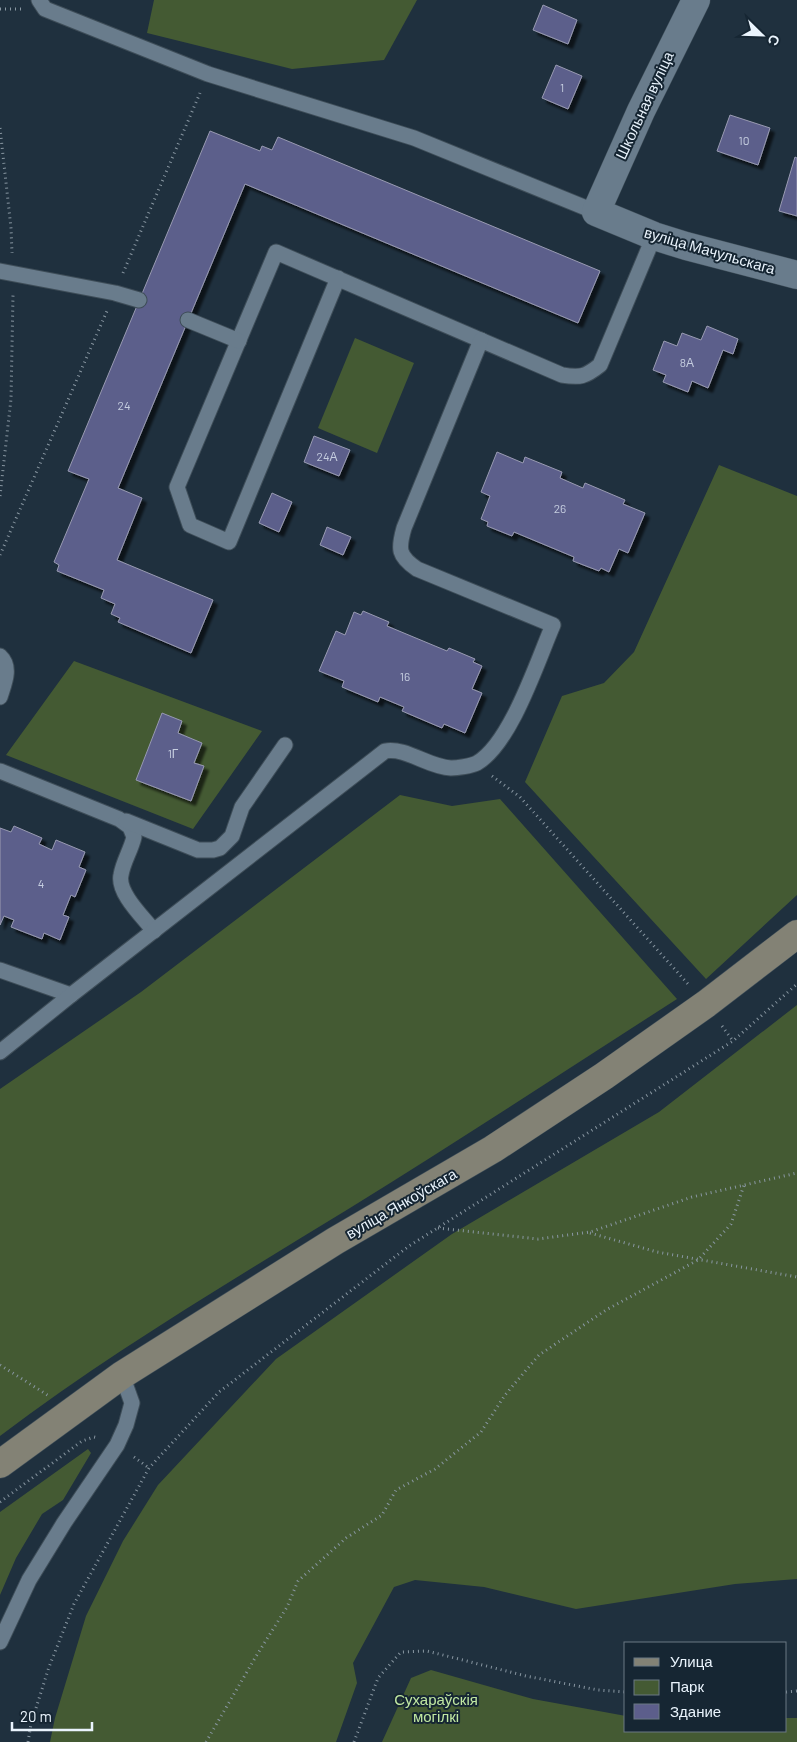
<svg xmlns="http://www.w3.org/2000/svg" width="797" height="1742" viewBox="0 0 797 1742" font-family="Barlow,sans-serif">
<defs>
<filter id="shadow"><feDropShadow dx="4.5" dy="4.5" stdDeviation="1" flood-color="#0009"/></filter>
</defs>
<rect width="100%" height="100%" fill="#1f303e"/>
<g fill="#445a33" fill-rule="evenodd">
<path d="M154,0H417L384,60L292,69L147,33Z"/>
<path d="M355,338L414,363L377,453L318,428Z"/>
<path d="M719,465L797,496V895L706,979L525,782L562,696L604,683L634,652Z"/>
<path d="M74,661L262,731L193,829L6,755ZM162,713L182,721L178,733L202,743L194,763L204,767L191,801L136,780Z"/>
<path d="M400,795L452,806L500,799L677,999C568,1069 460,1140 350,1208C231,1281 111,1352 0,1436V1089L141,992Z"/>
<path d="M797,1005V1579L735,1584L576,1609L484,1587L415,1580L394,1587L353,1663L357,1683L336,1742H50L55,1718L86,1616L123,1541L158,1485L276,1359L452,1234L659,1112Z"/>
<path d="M88,1449L91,1453L63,1500L42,1514L16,1558L0,1595V1512Z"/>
<path d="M431,1670L533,1699L626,1716V1731H786V1718H797V1742H382L411,1678Z"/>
</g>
<g fill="#5c5e8b" stroke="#999bb2" filter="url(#shadow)">
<path d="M543,5L577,20L568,44L533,30Z"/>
<path d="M556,65L582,76L568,109L542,98Z"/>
<path d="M730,115L770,128L758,165L717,151Z"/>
<path d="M210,131L260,151L262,146L272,150L278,137L600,271L578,323L245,184L118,488L142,498L117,560L213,600L191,653L118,622L120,618L111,614L115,604L101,598L104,590L57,571L59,565L54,562L89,479L68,471Z"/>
<path d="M795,157L797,158V216L779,211Z"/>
<path d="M707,326L738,339L733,354L723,350L708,388L692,381L688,392L663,382L666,375L653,370L664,341L677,346L682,333L701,340Z"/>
<path d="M314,436L350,450L339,476L304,462Z"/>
<path d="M497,452L523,463L525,457L562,472L560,478L583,488L585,483L625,500L623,504L645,513L628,553L619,549L609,572L601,568L599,571L573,561L574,557L514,532L512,536L487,526L488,522L481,519L490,496L481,492Z"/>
<path d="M272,493L292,502L279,532L259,523Z"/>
<path d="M327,527L351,537L343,555L320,545Z"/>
<path d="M363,611L389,622L387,626L447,651L449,648L475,659L473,662L482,666L472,689L482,693L465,733L444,724L442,728L402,711L404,707L380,697L378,702L342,687L344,681L319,671L336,631L345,635L354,612L361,615Z"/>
<path d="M162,713L182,721L178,733L202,743L194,763L204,766L191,801L136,780Z"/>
<path d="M14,826L42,838L39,844L52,850L56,840L85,852L79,867L86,870L75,897L71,895L63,915L69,917L60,940L44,933L42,939L11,927L14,920L4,916L0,925V828L11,832Z"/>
</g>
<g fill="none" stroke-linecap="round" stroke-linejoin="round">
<g stroke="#3e4d58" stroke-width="17">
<g id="lane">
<path d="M39,0L45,9L208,74L414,138L596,212"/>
<path d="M0,271L115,293L139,300"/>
<path d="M338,278L229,542L190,525L177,487L276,252L562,375C580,378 585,377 600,365L654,236"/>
<path d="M188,320L239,341"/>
<path d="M0,656C12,667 4,684 0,697"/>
<path d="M0,771L119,819L130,827L134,837C131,850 123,862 121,875C117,893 144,918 154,931"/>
<path d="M126,821L198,850H213L220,848L232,836L242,807L285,745"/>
<path d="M0,970L71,995"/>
<path d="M0,1052L71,995L385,751C406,747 428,767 451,768C457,768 471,766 477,763C511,743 537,662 553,625L417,569C398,556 398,549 404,528L481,340"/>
<path d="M0,1642L29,1580L64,1523L117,1445L126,1425L132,1403L122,1375"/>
</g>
</g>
<g stroke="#3e4d58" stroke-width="29">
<path id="street" d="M696,0L641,111L596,212L654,236L686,246L797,275"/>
</g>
<g stroke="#3e4d58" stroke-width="29">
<path id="secondary" d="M0,1464L122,1375L335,1241L493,1149L604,1076L706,1004L797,934"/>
</g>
<g stroke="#8997a2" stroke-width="3" stroke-dasharray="1 4" stroke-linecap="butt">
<path d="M0,9H22"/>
<path d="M0,128L11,228L12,253"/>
<path d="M123,273L200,93"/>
<path d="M0,496L11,399L13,295"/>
<path d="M0,555L107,311"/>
<path d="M492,776L520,797L688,984"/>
<path d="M722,1026L733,1041"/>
<path d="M438,1228L538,1239L590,1232L692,1197L797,1173"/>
<path d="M590,1233L657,1252L797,1277"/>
<path d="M0,1365L49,1396"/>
<path d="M134,1457L149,1468"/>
<path d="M0,1502L82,1441L94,1437L98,1438"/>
<path d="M786,1692L797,1691"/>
<path d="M28,1742L31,1724L49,1667L74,1604L149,1468L219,1392L409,1246L733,1041L797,984"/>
<path d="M206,1742L255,1658L287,1607L298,1581L346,1538L382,1515L396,1490L435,1469L481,1432L505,1395L539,1355L606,1310L698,1260L731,1224L744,1185"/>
<path d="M354,1742L378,1678L401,1652L427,1651L526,1676L598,1690L626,1692"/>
</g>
<use href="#lane" stroke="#697c8c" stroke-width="15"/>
<use href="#street" stroke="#697c8c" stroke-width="28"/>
<use href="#secondary" stroke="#838275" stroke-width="28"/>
</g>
<g text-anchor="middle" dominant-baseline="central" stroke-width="4" stroke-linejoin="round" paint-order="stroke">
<g font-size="12" fill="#c6cee0">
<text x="562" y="87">1</text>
<text x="744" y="140">10</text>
<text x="687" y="362">8А</text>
<text x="124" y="405">24</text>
<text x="327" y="456">24А</text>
<text x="560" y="508">26</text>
<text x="405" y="676">16</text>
<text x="173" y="753">1Г</text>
<text x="41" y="883">4</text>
</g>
<g font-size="15" fill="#eaf4fd" stroke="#162633">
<text transform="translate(644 105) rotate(-65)">Школьная вуліца</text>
<text transform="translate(710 250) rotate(16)">вуліца Мачульскага</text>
<text transform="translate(401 1203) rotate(-30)">вуліца Янкоўскага</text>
</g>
<g font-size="15" fill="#c1e8a2" stroke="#162633">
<text x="436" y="1699">Сухараўскія<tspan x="436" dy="17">могілкі</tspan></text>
</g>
</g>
<rect x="624" y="1642" width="162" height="90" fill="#162633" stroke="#6b7884"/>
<rect x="634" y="1658" width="25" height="8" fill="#838275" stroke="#6b7884"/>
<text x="670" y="1667" font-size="15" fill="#eaf4fd">Улица</text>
<rect x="634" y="1680" width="25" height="15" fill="#445a33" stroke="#6b7884"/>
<text x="670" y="1692" font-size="15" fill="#eaf4fd">Парк</text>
<rect x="634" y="1704" width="25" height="15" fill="#5c5e8b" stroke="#6b7884"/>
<text x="670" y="1717" font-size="15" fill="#eaf4fd">Здание</text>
<g transform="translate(762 35) rotate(113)" stroke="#162633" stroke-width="4" paint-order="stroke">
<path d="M0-4L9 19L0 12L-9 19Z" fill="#eaf4fd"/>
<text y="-8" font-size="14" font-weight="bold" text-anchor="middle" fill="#eaf4fd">С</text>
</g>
<path d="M12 1722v8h80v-8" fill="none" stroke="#eaf4fd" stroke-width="2.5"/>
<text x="20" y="1722" font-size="15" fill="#eaf4fd" stroke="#162633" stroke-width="4" paint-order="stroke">20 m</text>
</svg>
